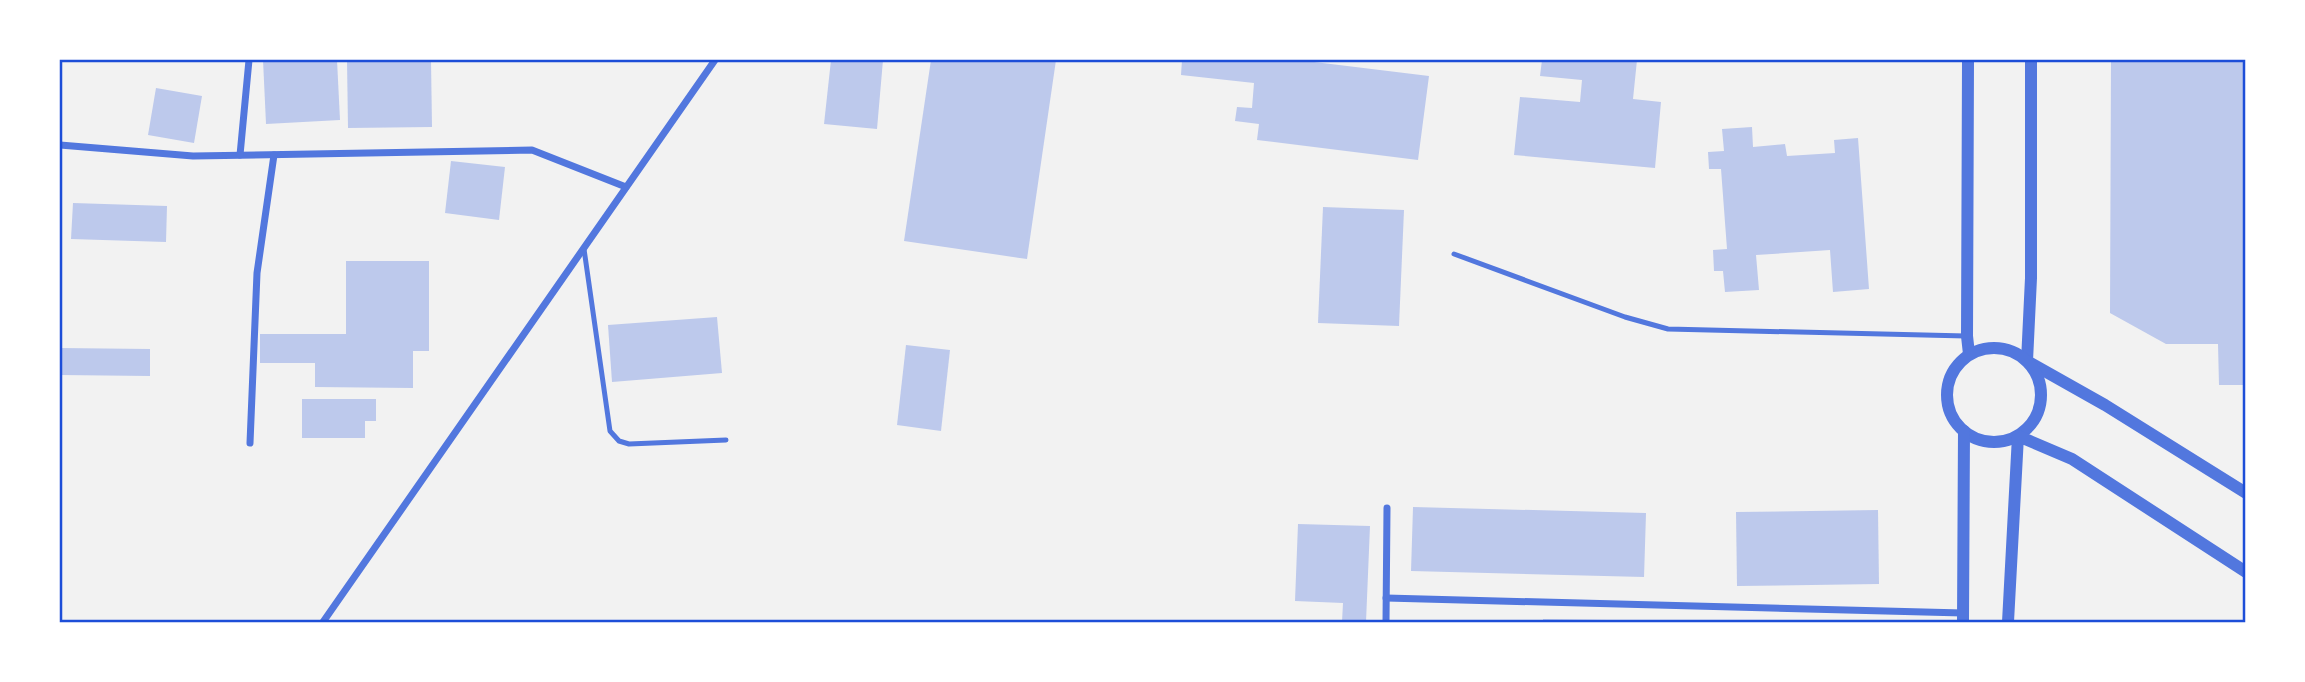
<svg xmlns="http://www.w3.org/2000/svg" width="2305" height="682" viewBox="0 0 2305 682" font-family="Commissioner,sans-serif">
<rect width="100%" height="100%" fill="#f2f2f2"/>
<g fill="#bdc9ec">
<path d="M263,60H337L340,120L266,124Z"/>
<path d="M347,60H431L432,127L348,128Z"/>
<path d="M831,60H883L877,129L824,124Z"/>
<path d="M931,60H1056L1027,259L904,241Z"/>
<path d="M1182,60H1298L1429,76L1418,160L1257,140L1259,124L1235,121L1237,107L1252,108L1254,83L1181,75Z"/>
<path d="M1542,60H1637L1633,99L1661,102L1655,168L1514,155L1520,97L1580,102L1582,80L1540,76Z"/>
<path d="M2111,60H2246V385H2219L2218,344H2166L2110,313Z"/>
<path d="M156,88L202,96L194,143L148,135Z"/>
<path d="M1752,127L1753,147L1785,144L1787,156L1835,153L1834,140L1858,138L1869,289L1833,292L1830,250L1756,255L1759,290L1725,292L1723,271H1714L1713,250L1727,249L1721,169H1709L1708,152L1724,151L1722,129Z"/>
<path d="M451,161L505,167L499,220L445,213Z"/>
<path d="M73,203L167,206L166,242L71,239Z"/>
<path d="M1323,207L1404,210L1399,326L1318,323Z"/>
<path d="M346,261H429V351H413V388L315,387V363H260V334H346Z"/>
<path d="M717,317L722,373L612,382L608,325Z"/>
<path d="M906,345L950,350L941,431L897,425Z"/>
<path d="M60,348L150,349V376L60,375Z"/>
<path d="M302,399H376V421H365V438H302Z"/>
<path d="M1413,507L1646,513L1644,577L1411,571Z"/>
<path d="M1878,510L1879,584L1737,586L1736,512Z"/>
<path d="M1298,524L1370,526L1366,622H1342L1343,603L1295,601Z"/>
<path d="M1543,619L1607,620V622H1543Z"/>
</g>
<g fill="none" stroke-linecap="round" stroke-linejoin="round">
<g stroke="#5277de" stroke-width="5">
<path d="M584,249L610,431L619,441L629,444L726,440"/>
<path d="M1454,254L1625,317L1668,329L1966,336"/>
</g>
<g stroke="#5277de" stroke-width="7">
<path d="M60,145L193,156L532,150L626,187"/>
<path d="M240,155L249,60"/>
<path d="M250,443L257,273L274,155"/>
<path d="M1386,598L1963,613"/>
<path d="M323,622L715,60"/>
<path d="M1386,622L1387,508"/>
</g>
<g stroke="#5277de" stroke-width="12">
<path d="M1968,60L1967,336L1969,354"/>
<path d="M2031,60V278L2027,361L2105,405L2246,493"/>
<circle cx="1994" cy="395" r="47"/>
<path d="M1963,622L1964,431"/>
<path d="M2008,622L2018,436L2072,459L2246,572"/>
</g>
</g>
<rect width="2305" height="682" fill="none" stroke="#ffffff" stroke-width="122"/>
<rect x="61" y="61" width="2183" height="560" fill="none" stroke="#1d4ed8" stroke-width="2.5"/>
</svg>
